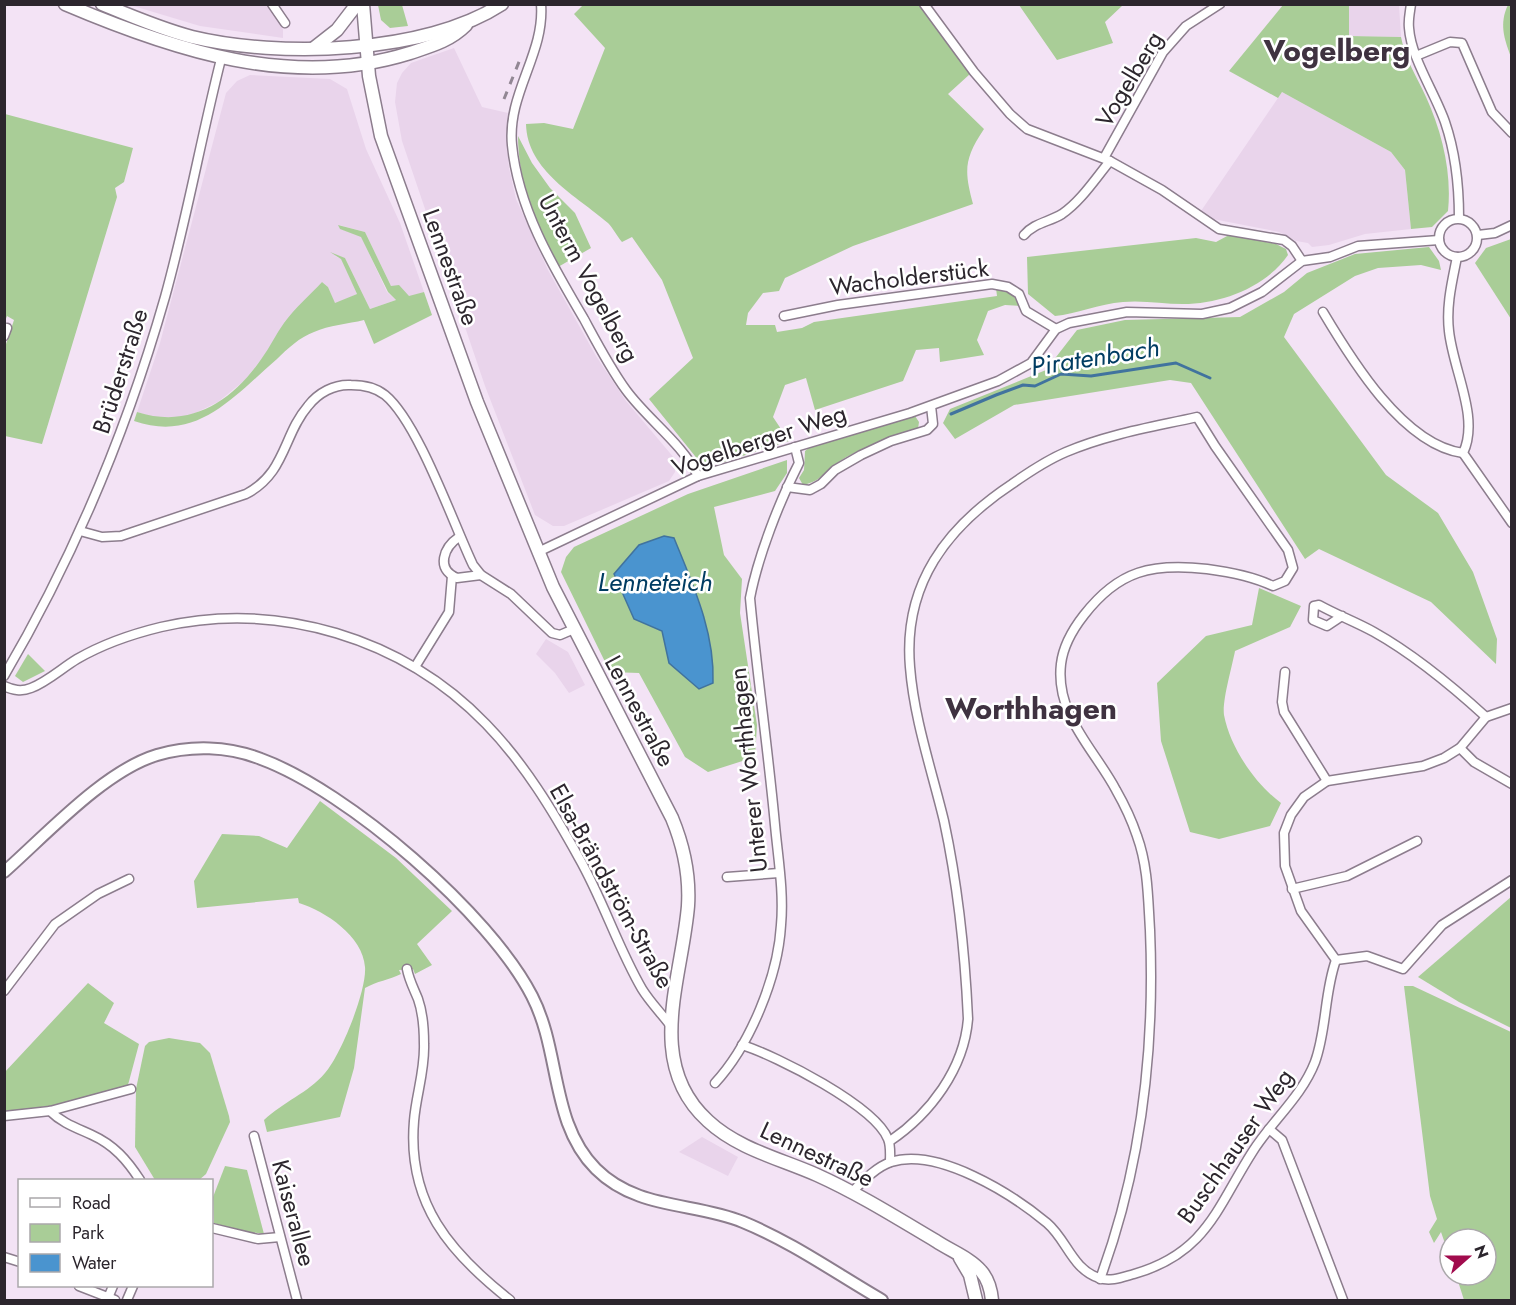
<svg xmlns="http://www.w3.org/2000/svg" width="1516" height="1305" viewBox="0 0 1516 1305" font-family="Jost,sans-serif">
<rect width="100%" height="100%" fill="#f3e3f5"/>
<g fill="#e9d4eb">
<path d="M130,5H267L283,29V38L200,26Z"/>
<path d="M1349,5H1399L1401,37L1349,36Z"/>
<path d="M454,48L482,107L508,113L506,132L509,168L516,199L548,270L596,356L626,401L675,459V472L669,481L564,526H553L535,515L485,386L402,141L395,102L397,83L402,73L411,63Z"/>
<path d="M250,75L330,79L347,89L366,149L400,223L424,292L409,297L391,286L365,232L339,225L341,229L361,236L387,292L396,300L370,309L345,258L332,256L341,258L357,294L335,304L328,287L322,282L245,380L218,402L185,418H155L137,412L160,343L226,93L237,81Z"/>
<path d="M1282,92L1391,152L1405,170L1411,229L1365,234L1329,245L1312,247L1308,243L1296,241L1279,232L1213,219L1201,211Z"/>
<path d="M546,639L568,652L585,685L569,693L555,673L536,654Z"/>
<path d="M702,1137L738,1157L728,1176L679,1152Z"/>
</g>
<g fill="#a9cd97">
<path d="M378,5H402L408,26L390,28L381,20Z"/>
<path d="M583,5H919L970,74L948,94L984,129C964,159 964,170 973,204L853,246L785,278L779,291L763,293L748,313L746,325H775L777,332L802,328L814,322L997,296L996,288C1009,291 1014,294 1020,306L1005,305L988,311L977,340L984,355L940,362L939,348L916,350L903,381L815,410L806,378L785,385L773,417L789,441L718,464L699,461L649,399L693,358L662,280L632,237L622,242C617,236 613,228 608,223C577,196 527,171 526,124L544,123L573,129L605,48L574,14Z"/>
<path d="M1019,5H1123L1105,22L1113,43L1057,60Z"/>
<path d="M1283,5H1349V36L1401,37C1405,59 1417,77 1426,97C1442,132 1452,172 1448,211L1432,227L1411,229L1405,170L1391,152L1282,92L1278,98L1229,71Z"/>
<path d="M1508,5H1511V57C1504,39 1499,23 1508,5Z"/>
<path d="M5,114L133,148L124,182L115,188L117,197L42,444L5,436V347L14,320L7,316L5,321Z"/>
<path d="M518,136L532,163L550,188L575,213L591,248L558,267C535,231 518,179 518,136Z"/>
<path d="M338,225L365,232L391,286L399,285L409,296L424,292L432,315L374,344L364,320C348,324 329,325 314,332C300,337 287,349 277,359C233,397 197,443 134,421L137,412C190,429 232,402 262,358C270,347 276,334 284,323C295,308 310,295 322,282L328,287L335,303L357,294L341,259L330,252L345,258L370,309L396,300L388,292L361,237L340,229Z"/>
<path d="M1229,235L1276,244L1286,249L1288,255C1266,287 1221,304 1183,304C1163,304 1143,300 1123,302C1099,304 1076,314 1055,316L1028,294L1027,257L1196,238L1216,242Z"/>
<path d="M1511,239V319L1475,263L1486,248Z"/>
<path d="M1429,247L1439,261L1441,270L1421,265L1378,268L1355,276L1294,314L1284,337L1386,475L1438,513L1473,572L1497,639L1496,664L1431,602L1319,549L1305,559L1191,383L1170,380L1014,405L955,439L943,423L950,409L1046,370L1077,330L1125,320L1240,317L1284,292L1307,273L1355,254Z"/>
<path d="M915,416L919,422L918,429C892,438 860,447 837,463C822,473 822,481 803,485L799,478L804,470L805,451L814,444Z"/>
<path d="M787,460V473L775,491L714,507L724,555L742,579L740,613L757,725L755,757L708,772L685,757L639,673L610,672L561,572L566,557L574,547L688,494Z"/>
<path d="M1259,588L1301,606L1290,627L1235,651C1232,667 1222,701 1224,715C1230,747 1255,784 1281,803L1270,826L1219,839L1190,832L1161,741L1157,683L1206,636L1252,625Z"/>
<path d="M28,654L45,671L23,682L15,676Z"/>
<path d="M320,801L396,858L452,911L417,944L432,965L415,974L413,969L399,970L401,974C389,980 377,981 365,988L354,1068L340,1117L267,1132L264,1120C283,1102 308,1093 325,1073C341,1055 367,990 365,967C363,936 325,911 299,903L298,898L197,908L194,881L222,834L259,836L287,848Z"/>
<path d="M1511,897V1028L1459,1002L1418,977Z"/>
<path d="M88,983L114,1003L104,1023L139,1044L128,1085L56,1105L5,1112L4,1073Z"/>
<path d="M1404,986H1413L1511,1032V1300H1464L1456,1275H1486V1239H1450V1258L1441,1232L1434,1243L1429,1232L1437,1219L1430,1196Z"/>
<path d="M169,1038L200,1043L210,1053L229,1116L230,1122L206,1174L199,1180H155L135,1147L136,1089L145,1046L149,1042Z"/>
<path d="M225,1166L247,1170L264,1234L235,1230L214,1223L213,1197Z"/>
</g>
<path fill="#4a94cf" stroke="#41739e" stroke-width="1.5" d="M664,536L674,538C693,585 715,632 713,683L699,689L669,663L662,631L634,619L614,574L639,545Z"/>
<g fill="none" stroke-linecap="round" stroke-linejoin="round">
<path stroke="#41739e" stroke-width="3" d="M951,414L996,395L1023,385L1035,386L1061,374L1091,376L1176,363L1210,378"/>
<g stroke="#8c7d8d" stroke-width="11">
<g id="minor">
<path d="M272,4L285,23"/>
<path d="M541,4C545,54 507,93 512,145C518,208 552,265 584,319C597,343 610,368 626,390C648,420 682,443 698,476"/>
<path d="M924,4L974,72L1010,114L1027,129L1110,161L1162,190L1219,229L1284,240L1292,246L1302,261"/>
<path d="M1411,4C1410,12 1408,20 1409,28C1411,58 1435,93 1445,122C1456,154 1459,185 1459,218"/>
<path d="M1416,56L1450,42L1462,43L1492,112L1512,133"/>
<path d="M1104,158L1163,52L1186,26L1220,4"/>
<circle cx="1458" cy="238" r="19"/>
<path d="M1024,235C1034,223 1049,222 1062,214C1081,201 1095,179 1110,161"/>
<path d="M1478,235L1495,233L1512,225"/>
<path d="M1457,257C1452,282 1446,306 1449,331C1453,370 1480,418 1463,453L1512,523"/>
<path d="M1323,312C1351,359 1403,445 1463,453"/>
<path d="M784,316L838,305L992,284L1008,287L1019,294L1026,311L1056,329"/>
<path d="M4,336L7,328"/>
<path d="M787,487L810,490L821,484L835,470L861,455L891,441L927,430L933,424L931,406"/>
<path d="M80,531L102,537L121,536L246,494C286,473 283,435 308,406C318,393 334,384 351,385C364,385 375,387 385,395C418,422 453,523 473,565L481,575L511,594L552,633L560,635L574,629"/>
<path d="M459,537C444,547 435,569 457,578L481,575"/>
<path d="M538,552L698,476L910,413L998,381L1031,363L1056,329L1069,323L1127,312L1202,314L1230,308L1262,292L1302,261L1330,257L1358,246L1439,240"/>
<path d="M1342,616L1327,626L1313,620L1314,606L1319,605C1337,615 1356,622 1374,632C1415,655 1451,685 1486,717"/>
<path d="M415,667L449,612L452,576"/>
<path d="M1285,672L1282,702L1284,712L1327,781"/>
<path d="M4,676C74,557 127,430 165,297C187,218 201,138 221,59"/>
<path d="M4,686C13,690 21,692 31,688C47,682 62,668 77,659C103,644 132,634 161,627C278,600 403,638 486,724C524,763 553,811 579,858C603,900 618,948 642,989C650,1002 661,1013 670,1025"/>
<path d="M1460,748L1474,762L1512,784"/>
<path d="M727,877L779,873"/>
<path d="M1292,889L1347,876L1417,841"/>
<path d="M1336,960L1301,911L1285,866L1284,833L1291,815L1304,797L1327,781L1423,766L1444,758L1460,748L1486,717L1512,708"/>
<path d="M1336,960L1367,956L1403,969L1442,925L1512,880"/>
<path d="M407,969C409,980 414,989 418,999C423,1013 424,1029 424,1044C425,1071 416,1095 414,1121C407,1203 450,1253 510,1300"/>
<path d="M4,991L55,924L98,894L129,879"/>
<path d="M742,1045C777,1056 875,1106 888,1139C891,1146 890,1155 890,1162"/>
<path d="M715,1083C750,1045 778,977 781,925C784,892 778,858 775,825C768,749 757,674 750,598C758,556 780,500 799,463L795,447"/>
<path d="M50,1111C62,1123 77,1128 92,1135C114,1145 127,1160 140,1180"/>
<path d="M4,1116L50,1111L131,1089"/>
<path d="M1269,1129L1282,1140L1343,1300"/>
<path d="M254,1136L297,1300"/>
<path d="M890,1141C930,1114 964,1069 968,1019C965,953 958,886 944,821C932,771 914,719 910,667C903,584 947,527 1012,484C1029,472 1047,460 1066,452C1108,434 1153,427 1197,417L1215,446L1288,550L1293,568L1285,581L1273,586C1252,576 1230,572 1207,569C1152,563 1119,570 1084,615C1073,629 1063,647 1061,664C1055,715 1095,750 1116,790C1124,804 1132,821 1137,836C1148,866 1148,898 1150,930C1155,1047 1141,1168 1100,1279"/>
<path d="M852,1192C863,1181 876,1167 891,1162C938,1147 1012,1194 1047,1223C1067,1240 1072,1269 1099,1278C1111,1282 1123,1277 1134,1274C1207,1253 1217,1207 1253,1151C1272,1121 1302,1096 1315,1062C1327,1029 1324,993 1336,960"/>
<path d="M212,1228L258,1239L280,1237"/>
<path d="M4,1257L20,1262"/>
<path d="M79,1286L115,1300"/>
<path d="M108,1298L113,1286"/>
<path d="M127,1300L133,1286"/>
</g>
</g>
<g stroke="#8c7d8d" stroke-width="14">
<path id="tertiary" d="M4,872C46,835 104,771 157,755C191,745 228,746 261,759C348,791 490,914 532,996C561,1052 550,1123 596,1169C637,1210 694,1202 743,1222C792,1242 837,1274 882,1300"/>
</g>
<g stroke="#8c7d8d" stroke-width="15">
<g id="secondary">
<path d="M65,4C173,50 292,90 410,53C431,46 450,41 466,25"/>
<path d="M102,4C131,16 161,29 192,37C279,58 425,54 502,4"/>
<path d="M363,4L369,76L381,136L477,402L553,587L672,818C684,847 690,874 688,906C682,979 644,1063 708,1121C738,1149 781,1159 817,1175C859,1194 897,1218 936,1241C951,1251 970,1258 981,1271C989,1280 991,1290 992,1300"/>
<path d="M314,48L337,30L357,4"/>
<path d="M960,1258L970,1275L976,1300"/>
</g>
</g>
<use href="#minor" stroke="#fff" stroke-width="8"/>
<use href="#tertiary" stroke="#fff" stroke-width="10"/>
<use href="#secondary" stroke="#fff" stroke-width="12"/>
<path stroke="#928794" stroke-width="3" stroke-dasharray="8 8" stroke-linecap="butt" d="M504,99L521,57"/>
</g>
<g text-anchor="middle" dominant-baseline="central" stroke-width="5" stroke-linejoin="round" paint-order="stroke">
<g font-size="24" fill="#2c262d" stroke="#fff">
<text transform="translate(1129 79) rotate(-59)">Vogelberg</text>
<text transform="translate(451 267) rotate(70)">Lennestraße</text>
<text transform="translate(909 277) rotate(-7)">Wacholderstück</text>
<text transform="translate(589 278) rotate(62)">Unterm Vogelberg</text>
<text transform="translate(120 371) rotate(-72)">Brüderstraße</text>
<text transform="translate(759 440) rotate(-18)">Vogelberger Weg</text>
<text transform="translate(640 711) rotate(62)">Lennestraße</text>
<text transform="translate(748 770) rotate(-96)">Unterer Worthhagen</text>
<text transform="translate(612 886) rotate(61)">Elsa-Brändström-Straße</text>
<text transform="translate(1235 1146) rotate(-55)">Buschhauser Weg</text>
<text transform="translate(817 1154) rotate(25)">Lennestraße</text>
<text transform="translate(294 1213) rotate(75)">Kaiserallee</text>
</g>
<g font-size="26" font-style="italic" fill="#003c62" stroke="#fff">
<text transform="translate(1095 357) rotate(-9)">Piratenbach</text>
<text x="655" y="582">Lenneteich</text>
</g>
<g font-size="30" font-weight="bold" fill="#3f3240" stroke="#fff">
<text x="1337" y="50">Vogelberg</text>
<text x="1031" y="708">Worthhagen</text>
</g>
</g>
<rect width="1516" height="1305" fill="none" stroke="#2c262d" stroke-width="12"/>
<rect x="18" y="1179" width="195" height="108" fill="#ffffff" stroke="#aba8ab" stroke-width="1.5"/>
<rect x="30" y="1198" width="30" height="9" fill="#ffffff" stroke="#aba8ab" stroke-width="1.5"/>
<text x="72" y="1209" font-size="18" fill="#2c262d">Road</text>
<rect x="30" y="1224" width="30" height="18" fill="#a9cd97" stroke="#aba8ab" stroke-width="1.5"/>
<text x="72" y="1239" font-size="18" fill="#2c262d">Park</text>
<rect x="30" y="1254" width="30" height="18" fill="#4a94cf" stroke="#aba8ab" stroke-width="1.5"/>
<text x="72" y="1269" font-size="18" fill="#2c262d">Water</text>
<g transform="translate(1468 1257) rotate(69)"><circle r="28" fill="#ffffff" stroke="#aba8ab" stroke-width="1.5"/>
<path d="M0-4.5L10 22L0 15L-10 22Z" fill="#a10b4d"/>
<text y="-9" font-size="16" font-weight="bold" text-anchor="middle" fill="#2c262d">N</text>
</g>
</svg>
